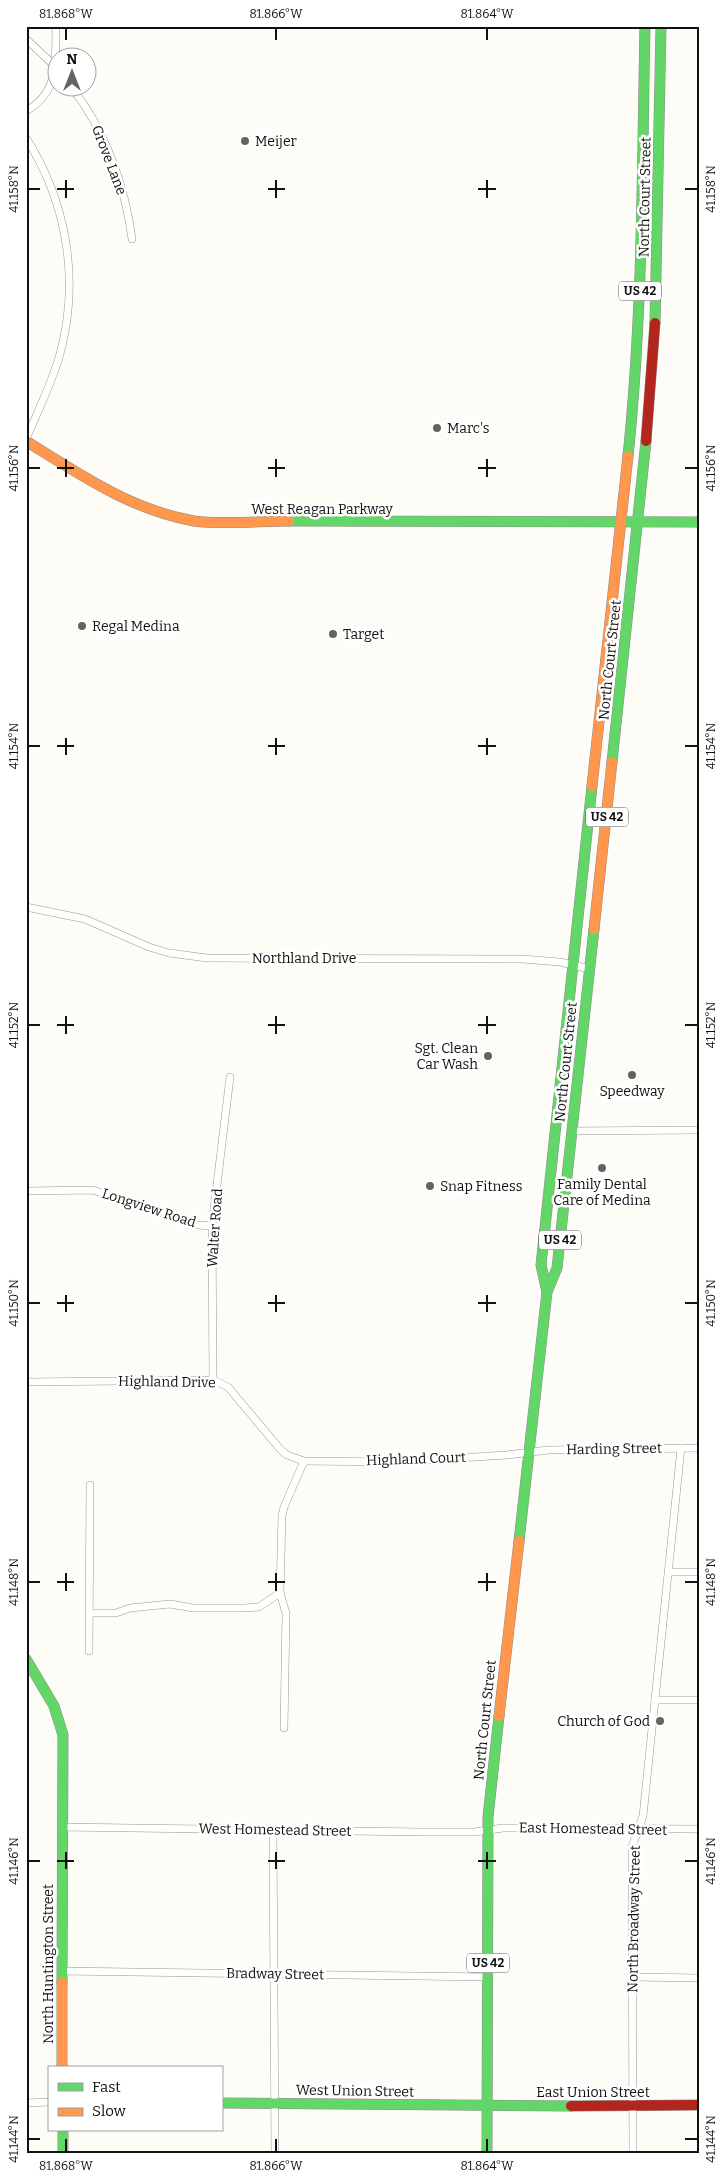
<svg xmlns="http://www.w3.org/2000/svg" width="725" height="2179" viewBox="0 0 725 2179" font-family="Bitter,serif">
<rect width="100%" height="100%" fill="#fdfcf7"/>
<g fill="none" stroke-linecap="round" stroke-linejoin="round">
<g stroke="#979795" stroke-width="8">
<g id="street">
<path d="M26,39L57,68"/>
<path d="M72,88C105,130 125,185 132,239"/>
<path d="M26,111C60,92 55,61 56,26"/>
<path d="M26,138C67,202 80,281 60,354C52,383 38,411 26,439"/>
<path d="M26,907L85,919L149,947L169,953L207,958L522,959L560,962L590,969"/>
<path d="M572,1131L699,1130"/>
<path d="M26,1191L93,1190L197,1225L212,1226"/>
<path d="M213,1380L212,1226L230,1077"/>
<path d="M26,1382L213,1380L228,1387L280,1449L287,1455L304,1461L395,1462L507,1455L548,1450L699,1448"/>
<path d="M669,1572H699"/>
<path d="M89,1613H116L130,1608L170,1604L193,1608H244L259,1607L280,1593"/>
<path d="M89,1651L90,1485"/>
<path d="M655,1700H699"/>
<path d="M284,1728L286,1613L280,1593L282,1516L284,1507L304,1461"/>
<path d="M62,1827L425,1832H474L503,1828L699,1829"/>
<path d="M273,1830L275,2153"/>
<path d="M62,1971L488,1977"/>
<path d="M633,1977L699,1978"/>
<path d="M26,2103L49,2102"/>
<path d="M633,2153L632,1847L643,1816L681,1448"/>
</g>
</g>
<g stroke="#8e8d8b" stroke-width="11">
<g id="fast">
<path d="M655,323L661,26"/>
<path d="M628,456C643,313 642,170 645,26"/>
<path d="M289,521L699,522"/>
<path d="M612,762L646,441"/>
<path d="M547,1292L541,1265L592,786"/>
<path d="M519,1541L547,1292L557,1268L594,929"/>
<path d="M26,1659L54,1706L63,1735L62,1982"/>
<path d="M221,2103L571,2106"/>
<path d="M63,2130V2153"/>
<path d="M487,2153L488,1817L499,1716"/>
</g>
</g>
<g stroke="#8e8d8b" stroke-width="11">
<g id="slow">
<path d="M26,441C79,474 131,510 194,521C222,525 261,521 289,521"/>
<path d="M592,786L628,456"/>
<path d="M594,929L612,762"/>
<path d="M499,1716L519,1541"/>
<path d="M62,2068V1982"/>
</g>
</g>
<g stroke="#8e8d8b" stroke-width="11">
<g id="jam">
<path d="M646,441L655,323"/>
<path d="M571,2106L699,2105"/>
</g>
</g>
<use href="#street" stroke="#fffffe" stroke-width="7"/>
<use href="#fast" stroke="#63d668" stroke-width="10"/>
<use href="#slow" stroke="#ff974d" stroke-width="10"/>
<use href="#jam" stroke="#b3261e" stroke-width="10"/>
</g>
<path fill="none" stroke="#111" stroke-width="2" d="M66,28V40M276,28V40M487,28V40M66,180V198M276,180V198M487,180V198M28,189H40M57,189H74M268,189H285M478,189H496M685,189H698M66,459V477M276,459V477M487,459V477M28,468H40M57,468H74M268,468H285M478,468H496M685,468H698M66,738V755M276,738V755M487,738V755M28,746H40M57,746H74M268,746H285M478,746H496M685,746H698M66,1016V1034M276,1016V1034M487,1016V1034M28,1025H40M57,1025H74M268,1025H285M478,1025H496M685,1025H698M66,1295V1312M276,1295V1312M487,1295V1312M28,1303H40M57,1303H74M268,1303H285M478,1303H496M685,1303H698M66,1573V1591M276,1573V1591M487,1573V1591M28,1582H40M57,1582H74M268,1582H285M478,1582H496M685,1582H698M66,1852V1869M276,1852V1869M487,1852V1869M28,1861H40M57,1861H74M268,1861H285M478,1861H496M685,1861H698M28,2139H40M66,2139V2152M276,2139V2152M487,2139V2152M685,2139H698"/>
<g fill="#646362" stroke="#fff" stroke-width="2">
<circle cx="245" cy="141" r="5"/>
<circle cx="437" cy="428" r="5"/>
<circle cx="82" cy="626" r="5"/>
<circle cx="333" cy="634" r="5"/>
<circle cx="488" cy="1056" r="5"/>
<circle cx="632" cy="1075" r="5"/>
<circle cx="602" cy="1168" r="5"/>
<circle cx="430" cy="1186" r="5"/>
<circle cx="660" cy="1721" r="5"/>
</g>
<g text-anchor="middle" dominant-baseline="central" stroke-width="5" stroke-linejoin="round" paint-order="stroke">
<g fill="#fff" stroke="#585858" stroke-width="1">
<rect x="619" y="281.5" width="42" height="19" rx="4"/>
<rect x="586" y="807.5" width="42" height="19" rx="4"/>
<rect x="539" y="1230.5" width="42" height="19" rx="4"/>
<rect x="467" y="1953.5" width="42" height="19" rx="4"/>
</g>
<g font-size="12" font-weight="bold" fill="#111">
<text x="640" y="291">US 42</text>
<text x="607" y="817">US 42</text>
<text x="560" y="1240">US 42</text>
<text x="488" y="1963">US 42</text>
</g>
<g font-size="14" fill="#111" stroke="#fff" text-anchor="start">
<text x="255" y="141">Meijer</text>
<text x="447" y="428">Marc's</text>
<text x="92" y="626">Regal Medina</text>
<text x="343" y="634">Target</text>
<text x="478" y="1048" text-anchor="end">Sgt. Clean<tspan x="478" dy="16">Car Wash</tspan></text>
<text x="632" y="1091" text-anchor="middle">Speedway</text>
<text x="602" y="1184" text-anchor="middle">Family Dental<tspan x="602" dy="16">Care of Medina</tspan></text>
<text x="440" y="1186">Snap Fitness</text>
<text x="650" y="1721" text-anchor="end">Church of God</text>
</g>
<g font-size="14" fill="#111" stroke="#fff">
<text transform="translate(109 160) rotate(69)">Grove Lane</text>
<text transform="translate(645 197) rotate(-89)">North Court Street</text>
<text x="322" y="509">West Reagan Parkway</text>
<text transform="translate(610 660) rotate(-84)">North Court Street</text>
<text x="304" y="958">Northland Drive</text>
<text transform="translate(566 1062) rotate(-84)">North Court Street</text>
<text transform="translate(149 1208) rotate(18)">Longview Road</text>
<text transform="translate(215 1228) rotate(-86)">Walter Road</text>
<text transform="translate(167 1382) rotate(1)">Highland Drive</text>
<text transform="translate(614 1449) rotate(-1)">Harding Street</text>
<text transform="translate(416 1459) rotate(-2)">Highland Court</text>
<text transform="translate(485 1720) rotate(-84)">North Court Street</text>
<text transform="translate(593 1829) rotate(1)">East Homestead Street</text>
<text transform="translate(275 1830) rotate(1)">West Homestead Street</text>
<text transform="translate(634 1919) rotate(-89)">North Broadway Street</text>
<text transform="translate(48 1964) rotate(-90)">North Huntington Street</text>
<text transform="translate(275 1974) rotate(1)">Bradway Street</text>
<text transform="translate(355 2091) rotate(1)">West Union Street</text>
<text x="593" y="2092">East Union Street</text>
</g>
</g>
<rect width="725" height="2179" fill="none" stroke="#ffffff" stroke-width="55"/>
<rect x="48" y="2066" width="175" height="65" fill="#ffffff" stroke="#a0a0a0"/>
<rect x="58" y="2083" width="25" height="8" fill="#63d668" stroke="#a0a0a0"/>
<text x="92" y="2092" font-size="15" fill="#111111">Fast</text>
<rect x="58" y="2108" width="25" height="8" fill="#ff974d" stroke="#a0a0a0"/>
<text x="92" y="2116" font-size="15" fill="#111111">Slow</text>
<g transform="translate(72 72)"><circle r="24" fill="#ffffff" stroke="#a0a0a0"/>
<path d="M0-4L9 19L0 12L-9 19Z" fill="#646362"/>
<text y="-8" font-size="14" font-weight="bold" text-anchor="middle" fill="#111111">N</text>
</g>
<rect x="28" y="28" width="670" height="2124" fill="none" stroke="#111" stroke-width="2"/>
<g font-size="12" text-anchor="middle" fill="#111">
<text x="66" y="18">81.868°W</text>
<text x="276" y="18">81.866°W</text>
<text x="487" y="18">81.864°W</text>
<text transform="translate(14 189) rotate(-90)" y="4">41.158°N</text>
<text transform="translate(711 189) rotate(-90)" y="4">41.158°N</text>
<text transform="translate(14 468) rotate(-90)" y="4">41.156°N</text>
<text transform="translate(711 468) rotate(-90)" y="4">41.156°N</text>
<text transform="translate(14 746) rotate(-90)" y="4">41.154°N</text>
<text transform="translate(711 746) rotate(-90)" y="4">41.154°N</text>
<text transform="translate(14 1025) rotate(-90)" y="4">41.152°N</text>
<text transform="translate(711 1025) rotate(-90)" y="4">41.152°N</text>
<text transform="translate(14 1303) rotate(-90)" y="4">41.150°N</text>
<text transform="translate(711 1303) rotate(-90)" y="4">41.150°N</text>
<text transform="translate(14 1582) rotate(-90)" y="4">41.148°N</text>
<text transform="translate(711 1582) rotate(-90)" y="4">41.148°N</text>
<text transform="translate(14 1861) rotate(-90)" y="4">41.146°N</text>
<text transform="translate(711 1861) rotate(-90)" y="4">41.146°N</text>
<text transform="translate(14 2139) rotate(-90)" y="4">41.144°N</text>
<text transform="translate(711 2139) rotate(-90)" y="4">41.144°N</text>
<text x="66" y="2170">81.868°W</text>
<text x="276" y="2170">81.866°W</text>
<text x="487" y="2170">81.864°W</text>
</g>
</svg>
